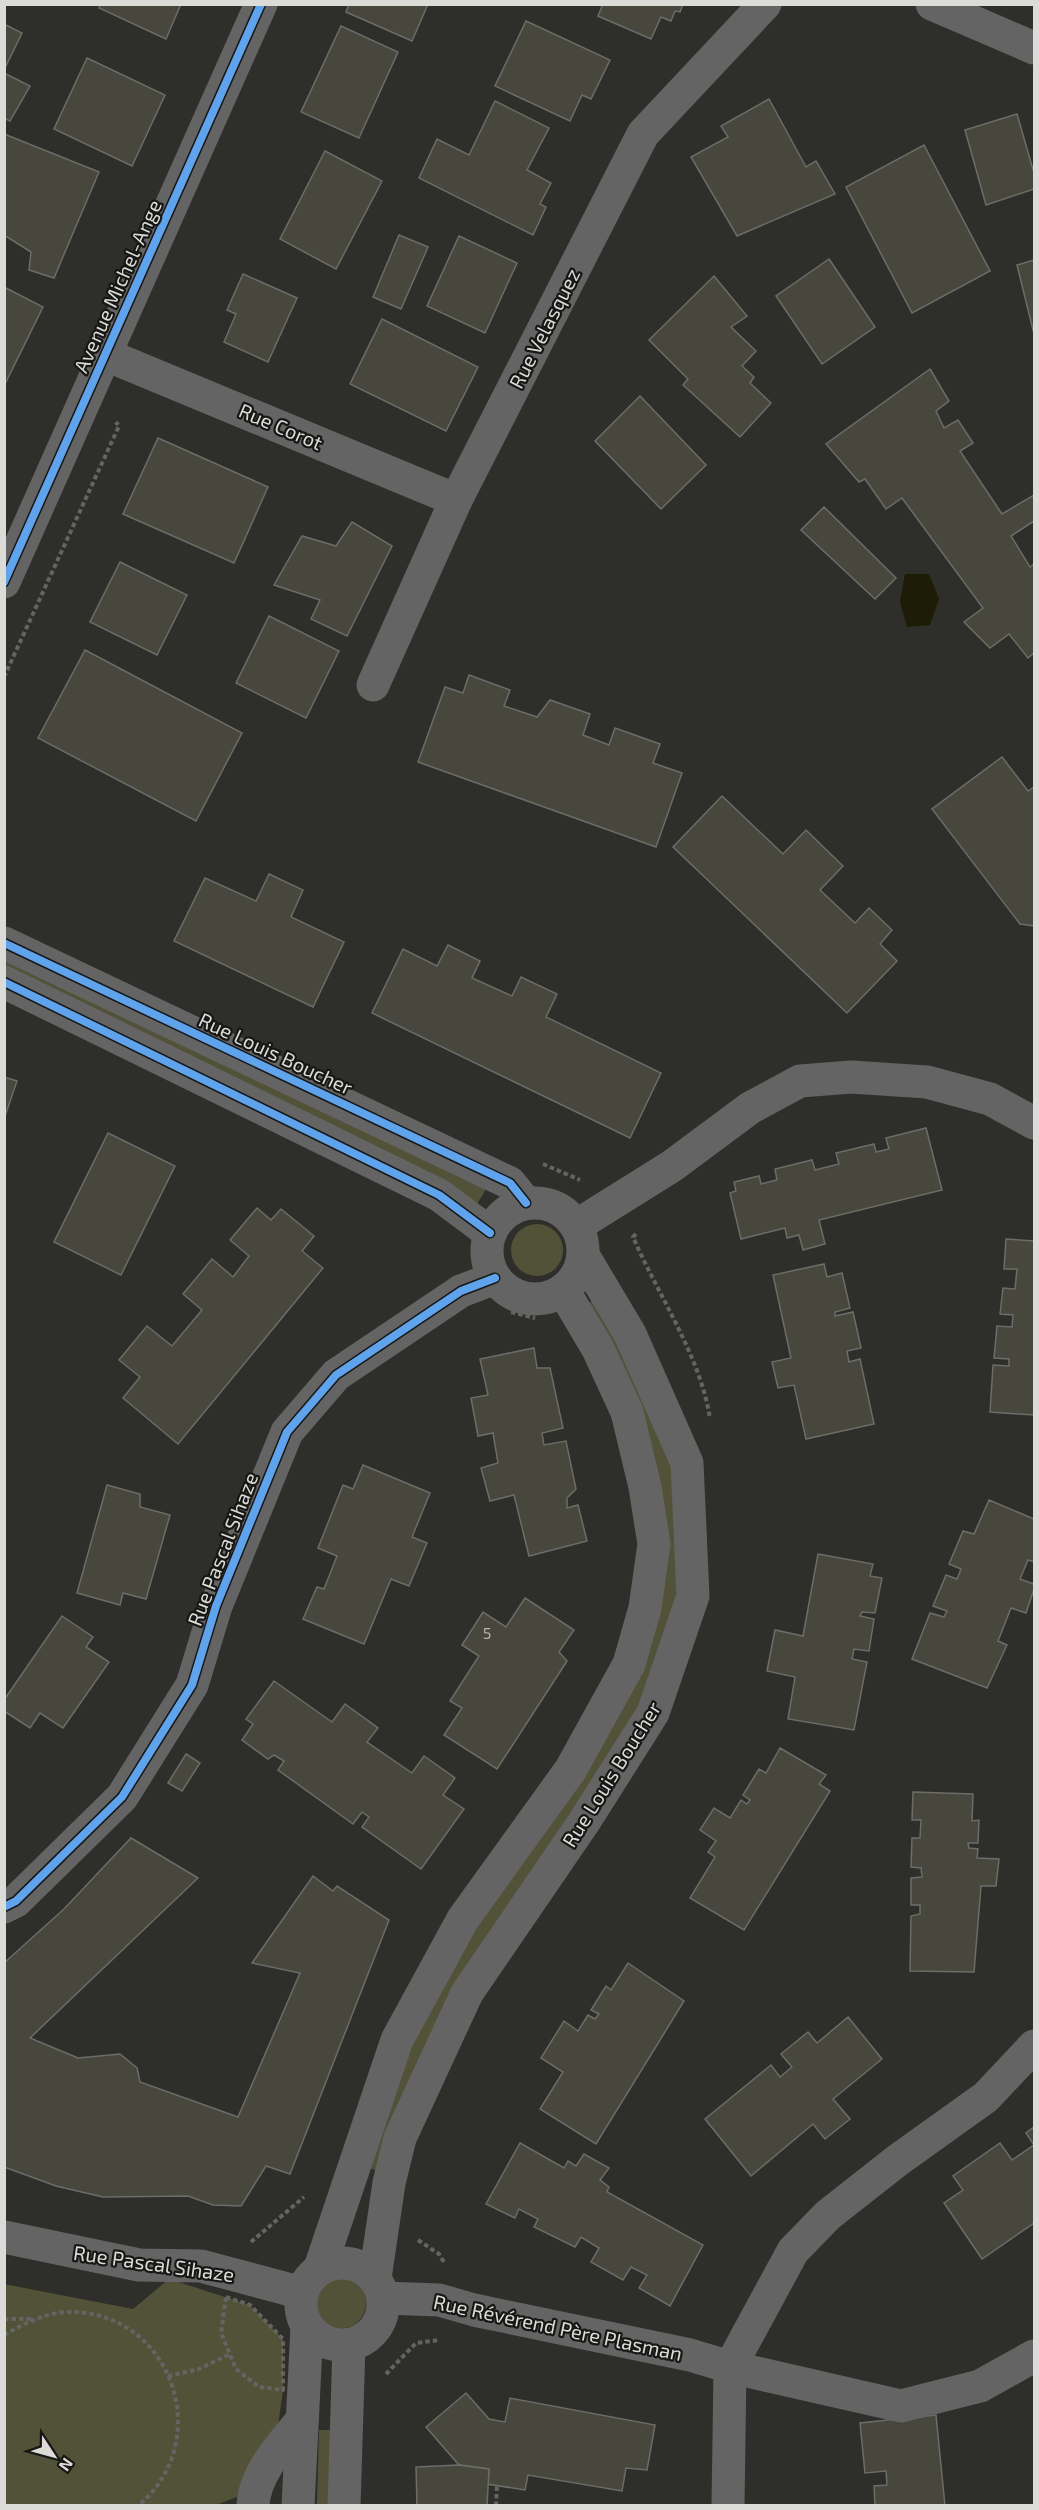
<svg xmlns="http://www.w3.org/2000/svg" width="1039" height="2510" viewBox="0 0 1039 2510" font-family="'Exo 2',sans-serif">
<rect width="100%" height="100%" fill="#2e2e2b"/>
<g fill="#515238">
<path d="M4,953L486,1189L476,1206L5,972Z"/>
<circle cx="537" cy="1250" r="26"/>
<path d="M596,1296L676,1466L678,1600L644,1697L592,1787L476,1953L424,2047L391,2129L379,2171L365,2167L408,2050L662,1599L582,1311Z"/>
<circle cx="340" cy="2303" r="26"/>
<path d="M169,2279L250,2305L283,2339V2390L270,2484L216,2505H5L4,2284L133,2309Z"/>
<path d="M319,2430H333L330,2505L317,2506Z"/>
</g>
<path fill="#1d1d07" d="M905,574H929L939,599L930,625L907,627L900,602Z"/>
<g fill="#47473d" stroke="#6c6c69" stroke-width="1.5">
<path d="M101,4H181L166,39L99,8Z"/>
<path d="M349,4H428L412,41L346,12Z"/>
<path d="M603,4H683L680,12L675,11L671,21L661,17L651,39L598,16Z"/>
<path d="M526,21L610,60L591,99L582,95L570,121L495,86Z"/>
<path d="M4,24L22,33L4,70Z"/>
<path d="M341,26L398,52L359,138L301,112Z"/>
<path d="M87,58L165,95L132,166L54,129Z"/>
<path d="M4,73L30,86L10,121L4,118Z"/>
<path d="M769,99L806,167L816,161L835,194L737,236L691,157L728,137L721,126Z"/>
<path d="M495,101L549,128L527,170L551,183L540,204L546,207L533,235L419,178L437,139L469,155Z"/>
<path d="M1017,114L1034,173V189L986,205L965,130Z"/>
<path d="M4,134L99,172L54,278L29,270L31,252L4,235Z"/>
<path d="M924,145L990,271L912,313L846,187Z"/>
<path d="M325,151L382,181L336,269L280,239Z"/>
<path d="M399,235L428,247L401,309L373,297Z"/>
<path d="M459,236L517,263L485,333L427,306Z"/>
<path d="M829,259L875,327L822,364L776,296Z"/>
<path d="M1034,260V334L1017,265Z"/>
<path d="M243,274L297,298L268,362L224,342L236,314L227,310Z"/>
<path d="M714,276L747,316L731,327L756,351L742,366L754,377L750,383L771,403L740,437L683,385L688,379L649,340Z"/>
<path d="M4,287L43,307L4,386Z"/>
<path d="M382,319L478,367L446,431L350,384Z"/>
<path d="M930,369L949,401L936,411L944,428L958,420L973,443L960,451L1002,514L1034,495V521L1011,536L1030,567L1034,564V653L1028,658L1009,634L990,648L964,622L983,608L902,498L886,509L865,479L859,482L826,444Z"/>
<path d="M640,396L706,465L661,509L595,441Z"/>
<path d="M158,438L268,487L234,563L123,514Z"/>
<path d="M824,507L896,578L875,599L801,530Z"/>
<path d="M352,522L392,546L347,636L311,619L320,600L274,585L302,536L336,546Z"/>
<path d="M120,562L187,595L157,655L90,622Z"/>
<path d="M269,616L339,651L306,718L236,683Z"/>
<path d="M85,650L242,733L196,821L38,738Z"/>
<path d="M469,675L510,690L504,706L537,717L550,700L590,714L583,735L609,745L615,728L660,744L653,763L682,773L656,847L418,762L445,687L463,693Z"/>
<path d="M1002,757L1028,791L1034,787V926L1020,924L932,809Z"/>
<path d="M722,796L783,854L806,830L843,866L820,890L855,923L869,908L892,930L880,944L897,961L847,1013L673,847Z"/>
<path d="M269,874L303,890L291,917L344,942L313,1007L174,941L205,878L256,901Z"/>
<path d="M448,945L480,961L472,978L512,996L521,977L557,994L546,1017L661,1073L630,1138L372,1013L403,949L437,966Z"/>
<path d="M4,1077L17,1081L4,1119Z"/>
<path d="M926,1128L942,1190L819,1220L825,1244L803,1250L799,1235L787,1238L785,1228L741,1239L730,1193L736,1191L734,1182L759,1176L761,1184L777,1180L775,1169L812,1160L815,1170L839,1164L836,1153L874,1144L876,1152L889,1149L886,1138Z"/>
<path d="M108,1133L175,1166L121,1275L54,1242Z"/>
<path d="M257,1208L271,1220L281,1209L314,1236L302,1251L323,1268L178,1444L123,1398L140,1377L119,1360L147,1326L172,1346L202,1310L183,1294L212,1259L233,1277L249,1256L230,1240Z"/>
<path d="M1006,1239L1034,1241V1415L990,1412L993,1365L1009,1366V1359L994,1358L997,1326L1012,1327L1013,1315L1000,1314L1003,1288L1015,1289L1017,1269H1004Z"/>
<path d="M824,1264L827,1277L842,1273L850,1308L835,1312V1316L853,1312L861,1348L847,1351L849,1362L860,1359L874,1424L806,1439L794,1385L778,1388L772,1362L791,1358L773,1275Z"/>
<path d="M534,1348L537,1368H550L563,1428L542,1433L544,1445L566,1441L576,1489L567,1498V1508L578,1505L587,1541L529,1556L514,1495L490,1501L481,1468L498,1463L493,1433L478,1436L471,1398L488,1395L480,1359Z"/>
<path d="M363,1465L430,1493L412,1537L427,1543L409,1586L391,1579L364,1644L303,1619L317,1587L324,1589L337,1556L318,1548L343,1485L353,1489Z"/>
<path d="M107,1485L140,1494V1507L170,1515L146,1599L123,1593L120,1605L77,1593Z"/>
<path d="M989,1500L1034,1519V1562L1028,1560L1020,1579L1034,1584V1589L1026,1613L1011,1608L998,1641L1007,1645L987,1688L912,1659L930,1613L944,1617L947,1611L933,1606L946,1575L957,1579L961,1569L949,1564L963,1531L974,1534Z"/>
<path d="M818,1554L873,1564L870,1576L882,1578L875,1613L862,1612L860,1616L874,1619L869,1651L854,1649L852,1659L867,1662L854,1730L788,1719L795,1677L767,1671L775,1630L803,1636Z"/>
<path d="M525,1598L574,1630L559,1652L567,1661L497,1769L444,1735L462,1708L450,1701L479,1656L462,1645L483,1612L506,1627Z"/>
<path d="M62,1616L93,1637L86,1647L109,1662L63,1728L40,1713L30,1728L4,1711V1700Z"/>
<path d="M274,1681L332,1722L345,1704L378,1728L367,1742L412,1773L424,1756L455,1778L443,1795L464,1809L421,1869L362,1827L369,1817L362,1812L353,1824L278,1770L284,1761L274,1755L268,1759L242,1740L253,1724L246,1719Z"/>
<path d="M780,1748L826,1775L819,1784L830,1791L744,1930L690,1898L715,1857L708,1852L716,1841L700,1830L714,1808L730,1818L741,1800L747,1804L750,1800L743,1795L759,1769L766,1773Z"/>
<path d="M186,1754L200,1763L182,1791L168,1783Z"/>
<path d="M913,1792L973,1794L972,1821L979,1820L978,1843H968L969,1848L978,1849L977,1858L999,1859L996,1886H981L974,1972L910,1971L911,1916L920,1914V1905H911V1878L922,1877L921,1868L911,1867L912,1838H920L921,1820H912Z"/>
<path d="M131,1838L198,1878L30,2038L78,2058L120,2054L137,2068L140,2082L238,2117L300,1973L252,1963L313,1876L333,1891L337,1886L389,1920L290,2174L266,2166L241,2206L213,2205L188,2196L103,2197L56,2186L4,2167V1963L64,1909Z"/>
<path d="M628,1963L684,2001L596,2144L540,2109L563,2072L541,2058L564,2021L578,2031L588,2015L595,2019L599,2014L591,2010L606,1986L611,1990Z"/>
<path d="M848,2017L882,2059L833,2099L850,2119L825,2139L813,2124L751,2176L705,2119L771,2065L780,2077L792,2067L781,2054L808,2032L817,2043Z"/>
<path d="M1034,2127V2223L982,2259L944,2203L963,2190L953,2176L1000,2143L1012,2160L1034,2145L1026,2133Z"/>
<path d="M520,2143L564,2168L568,2161L576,2166L584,2154L609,2168L600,2180L609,2187L607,2192L703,2245L670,2306L639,2288L647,2275L631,2267L623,2280L591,2262L599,2248L581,2237L575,2247L534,2227L538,2219L519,2209L515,2218L486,2204Z"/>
<path d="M466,2393L489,2419L505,2422L510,2398L655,2425L647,2470L626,2468L622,2491L528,2475L525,2490L487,2484L489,2469L459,2465L426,2427Z"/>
<path d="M936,2415L945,2506H875L874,2486L887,2485L886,2471L865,2473L860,2423Z"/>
<path d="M459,2465L489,2469L487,2506H417L416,2467Z"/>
</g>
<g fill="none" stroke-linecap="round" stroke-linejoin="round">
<g stroke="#646462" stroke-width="4" stroke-dasharray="4.5 3" stroke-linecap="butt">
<path d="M4,677L119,426L116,422"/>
<path d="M543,1164L580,1180"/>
<path d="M636,1234L633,1237C658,1295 701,1357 710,1419"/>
<path d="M511,1312L535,1318"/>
<path d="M418,2240L439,2254L445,2264"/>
<path d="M251,2242L304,2197"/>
<path d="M226,2297L250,2305L283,2339V2390L259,2387L236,2369L221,2333Z"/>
<path d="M4,2319H33"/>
<path d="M4,2335C25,2323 45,2313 68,2312C171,2310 217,2440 138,2506"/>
<path d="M386,2374L416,2343L440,2340"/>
<path d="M168,2376L199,2369L230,2354"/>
<path d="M496,2506L497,2485"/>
</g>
<g stroke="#646464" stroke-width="33">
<path d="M932,4L1034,48"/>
<path d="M104,354L456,500"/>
<path d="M373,685L456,500L643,134L765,4"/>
<path d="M576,1226L672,1166L750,1108L800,1081L851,1077L927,1082L990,1099L1034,1123"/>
<path d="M4,1907L16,1901L122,1797L192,1685L216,1606L287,1432L336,1375L461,1291L495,1278"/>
<path d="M4,2237L139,2265L201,2266L302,2293"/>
<path d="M383,2298L439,2300L474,2310L690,2355L730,2367L901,2406L980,2386L1034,2356"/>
<path d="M253,2506C254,2474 282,2444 302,2420"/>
<path d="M728,2506L730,2367L793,2251L828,2215L898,2160L986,2097L1034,2046"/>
</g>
<g stroke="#656464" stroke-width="33">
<path d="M4,582L261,4"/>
<path d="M4,943L510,1183L526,1203"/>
<path d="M4,982L439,1195L490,1233"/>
<circle cx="535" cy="1251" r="48"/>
<circle cx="342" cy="2304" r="41"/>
<path d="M320,2268L397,2040L463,1919L571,1769L629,1664L645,1608L654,1544L645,1487L627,1412L598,1349L563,1290"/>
<path d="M375,2278L389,2183L400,2138L467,1993L584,1822L653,1713L693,1596L687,1463L630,1334L583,1255"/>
<path d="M298,2506L307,2326"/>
<path d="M344,2506L349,2345"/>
</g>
<g stroke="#171715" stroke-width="11">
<g id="cycleway">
<path d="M4,582L261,4"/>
<path d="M4,943L510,1183L526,1203"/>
<path d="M4,982L439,1195L490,1233"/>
<path d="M4,1907L16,1901L122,1797L192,1685L216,1606L287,1432L336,1375L461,1291L495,1278"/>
</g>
</g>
<use href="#cycleway" stroke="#60a3ed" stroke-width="8"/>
</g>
<g text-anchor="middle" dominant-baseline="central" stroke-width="4.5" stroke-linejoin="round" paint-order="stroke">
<g font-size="16" fill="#b6b6b1">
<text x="487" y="1632">5</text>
</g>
<g font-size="20" fill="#dbdbd8" stroke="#171715">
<text transform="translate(117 286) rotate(-66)">Avenue Michel-Ange</text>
<text transform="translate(544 328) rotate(-63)">Rue Velasquez</text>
<text transform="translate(281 426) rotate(23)">Rue Corot</text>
<text transform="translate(276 1053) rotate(25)">Rue Louis Boucher</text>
<text transform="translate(222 1549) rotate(-69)">Rue Pascal Sihaze</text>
<text transform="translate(611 1774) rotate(-58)">Rue Louis Boucher</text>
<text transform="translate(154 2263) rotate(8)">Rue Pascal Sihaze</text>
<text transform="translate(558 2327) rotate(12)">Rue Révérend Père Plasman</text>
</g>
</g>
<rect width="1039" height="2510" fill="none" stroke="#dbdbd8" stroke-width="12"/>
<g transform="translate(54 2456) rotate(126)" stroke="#171715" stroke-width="4.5" paint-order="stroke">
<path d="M0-4.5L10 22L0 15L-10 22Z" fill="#dbdbd8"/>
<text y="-9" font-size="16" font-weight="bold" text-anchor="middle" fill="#dbdbd8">N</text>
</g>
</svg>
